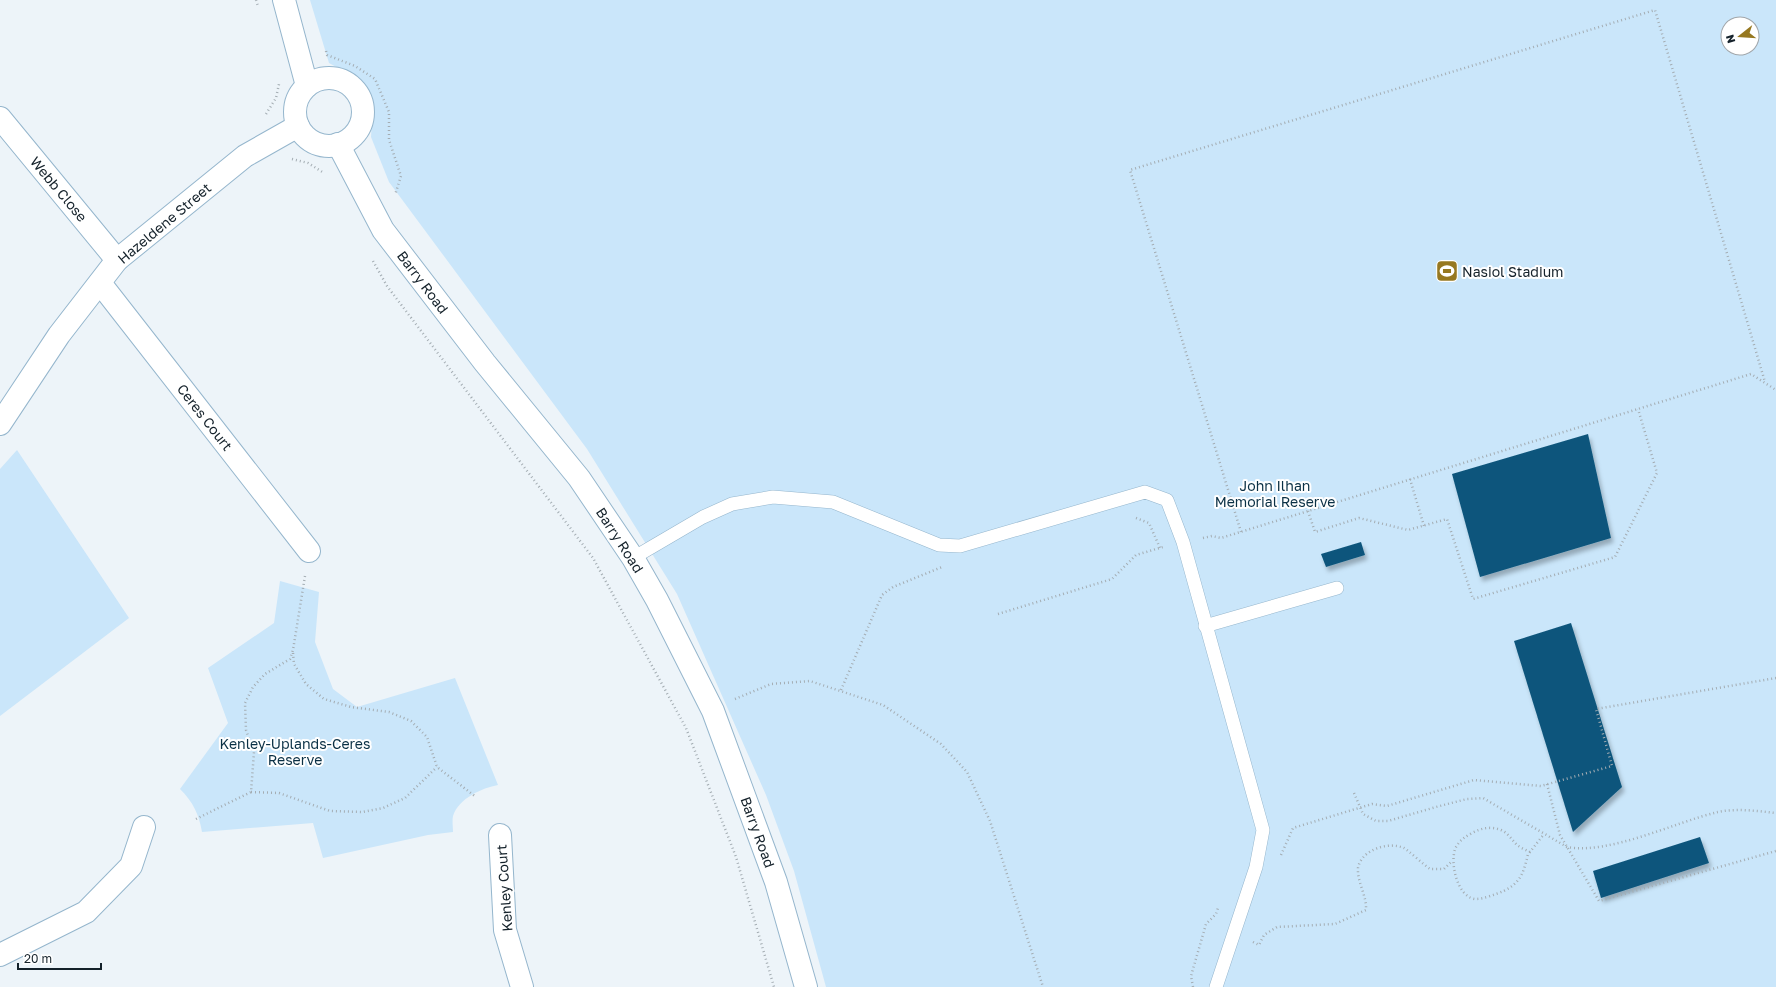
<svg xmlns="http://www.w3.org/2000/svg" width="1776" height="987" viewBox="0 0 1776 987" font-family="'Golos Text',sans-serif">
<defs>
<filter id="shadow"><feDropShadow dx="2.5" dy="4.5" stdDeviation="2" flood-color="#0004"/></filter>
</defs>
<rect width="100%" height="100%" fill="#edf4f9"/>
<g fill="#cae6fa" fill-rule="evenodd">
<path d="M310,0H1776V987H826L794,871L766,795L677,594L587,449L389,182L371,137L373,100L362,81L329,63ZM1728,24H1752V48H1728Z"/>
<path d="M17,450L129,618L0,716V469Z"/>
<path d="M280,581L319,592L315,642L333,689L357,707L455,678L498,785C482,788 459,798 453,816C452,821 453,827 453,832L428,835L323,858L313,823L202,832C199,814 193,802 180,789L228,723L208,668L274,623Z"/>
</g>
<g fill="#0d557b" filter="url(#shadow)">
<path d="M1588,434L1611,538L1480,577L1452,474Z"/>
<path d="M1361,542L1365,555L1326,567L1321,554Z"/>
<path d="M1571,623L1622,787L1573,832L1514,641Z"/>
<path d="M1700,837L1709,863L1601,898L1593,871Z"/>
</g>
<g fill="none" stroke-linecap="round" stroke-linejoin="round">
<g stroke="#95b6cd" stroke-width="14">
<g id="lane">
<path d="M633,558L703,517L732,504L773,497L833,502L939,545L960,546L1145,492L1167,500L1183,542L1263,830L1256,867L1216,987"/>
<path d="M1205,626L1337,588"/>
</g>
</g>
<g stroke="#95b6cd" stroke-width="24">
<g id="street">
<path d="M0,118L117,260"/>
<path d="M100,283L309,551"/>
<path d="M0,424L59,335L117,260L245,156L298,126"/>
<path d="M500,835L505,930L522,987"/>
<path d="M0,955L86,912L131,866L144,827"/>
</g>
</g>
<g stroke="#95b6cd" stroke-width="24">
<g id="secondary">
<path d="M284,0L307,86"/>
<circle cx="329" cy="112" r="34"/>
<path d="M338,144L383,230L485,363L579,478L633,558L657,600L713,711L776,882L806,987"/>
</g>
</g>
<g stroke="#a4adb3" stroke-width="2.5" stroke-dasharray="1 3" stroke-linecap="butt">
<path d="M256,0L258,6"/>
<path d="M326,51L327,55L355,66L375,79L389,112V140L401,176L395,195"/>
<path d="M266,114L276,98L279,84"/>
<path d="M292,159L308,163L324,173"/>
<path d="M373,261L387,286L593,558L686,728L736,857L774,987"/>
<path d="M1410,479L1424,526"/>
<path d="M1308,511L1315,532L1359,518L1408,530L1447,519L1473,599L1615,557L1657,473L1638,409"/>
<path d="M1136,518L1149,523L1160,548"/>
<path d="M1241,532L1130,170L1655,10L1765,382"/>
<path d="M1203,538L1212,536L1221,538L1751,374L1776,390"/>
<path d="M998,614L1112,579L1136,555L1163,547"/>
<path d="M293,653L294,664L306,684L324,699L351,707L389,712L411,721L427,737L437,767L476,797"/>
<path d="M841,690L882,595L893,587L942,567"/>
<path d="M735,699L771,684L810,681L883,705L941,744L967,772L990,821L1043,987"/>
<path d="M1547,784L1560,835L1599,901L1776,851"/>
<path d="M251,792L279,793L330,811L362,812L383,808L405,798L437,767"/>
<path d="M1354,793L1363,814L1376,821H1388L1436,807L1467,799L1483,798L1567,847C1610,855 1675,822 1718,812C1737,808 1757,811 1776,813"/>
<path d="M196,819L251,792L254,752L246,730L245,703L253,687L265,674L290,659L293,650L305,576"/>
<path d="M1530,852C1526,850 1521,848 1517,845C1512,840 1508,833 1501,830C1491,826 1481,828 1472,833C1465,837 1460,840 1456,847C1449,861 1457,897 1475,899C1483,899 1490,896 1496,894C1519,886 1523,876 1528,854L1530,852L1544,834"/>
<path d="M1281,855L1293,828L1372,804L1387,806L1474,780L1541,786L1612,766L1596,709L1776,678"/>
<path d="M1253,942L1259,945L1264,935L1277,927L1335,924L1366,910C1367,896 1357,882 1358,868C1361,850 1388,841 1404,848C1408,850 1424,865 1430,869H1444L1451,862"/>
<path d="M1193,987L1191,976L1206,924L1216,914L1218,908"/>
</g>
<use href="#lane" stroke="#fff" stroke-width="13"/>
<use href="#street" stroke="#fff" stroke-width="22"/>
<use href="#secondary" stroke="#fff" stroke-width="22"/>
</g>
<defs>
<g id="stadium-square" transform="scale(1.15)"><rect x="-9" y="-9" width="18" height="18" rx="4" fill="#967820" stroke="#fff"/><path d="M0-5a6.5 5 0 1 0 0 10a6.5 5 0 1 0 0-10ZM-3.5-1.8h7v3.6h-7Z" fill="#fff"/></g>
</defs>
<g fill-rule="evenodd">
<use href="#stadium-square" x="1447" y="271"/>
</g>
<g text-anchor="middle" dominant-baseline="central" stroke-width="4" stroke-linejoin="round" paint-order="stroke">
<g font-size="14" fill="#14212a" stroke="#fff">
<text transform="translate(59 189) rotate(50)">Webb Close</text>
<text transform="translate(164 223) rotate(-40)">Hazeldene Street</text>
<text transform="translate(423 282) rotate(53)">Barry Road</text>
<text transform="translate(205 417) rotate(52)">Ceres Court</text>
<text transform="translate(620 540) rotate(57)">Barry Road</text>
<text transform="translate(758 832) rotate(70)">Barry Road</text>
<text transform="translate(504 888) rotate(-94)">Kenley Court</text>
</g>
<g font-size="14" fill="#14212a" stroke="#fff" text-anchor="start">
<text x="1462" y="271">Nasiol Stadium</text>
</g>
<g font-size="14" fill="#0a3045" stroke="#fff">
<text x="1275" y="485">John Ilhan<tspan x="1275" dy="16">Memorial Reserve</tspan></text>
<text x="295" y="743">Kenley-Uplands-Ceres<tspan x="295" dy="16">Reserve</tspan></text>
</g>
</g>
<g transform="translate(1740 36) rotate(253)"><circle r="19" fill="#ffffff" stroke="#a1a6aa"/>
<path d="M0-3L7 15L0 10L-7 15Z" fill="#967820"/>
<text y="-6" font-size="11" font-weight="bold" text-anchor="middle" fill="#14212a">N</text>
</g>
<path d="M18 963v6h83v-6" fill="none" stroke="#14212a" stroke-width="2"/>
<text x="24" y="963" font-size="12" fill="#14212a" stroke="#ffffff" stroke-width="3" paint-order="stroke">20 m</text>
</svg>
